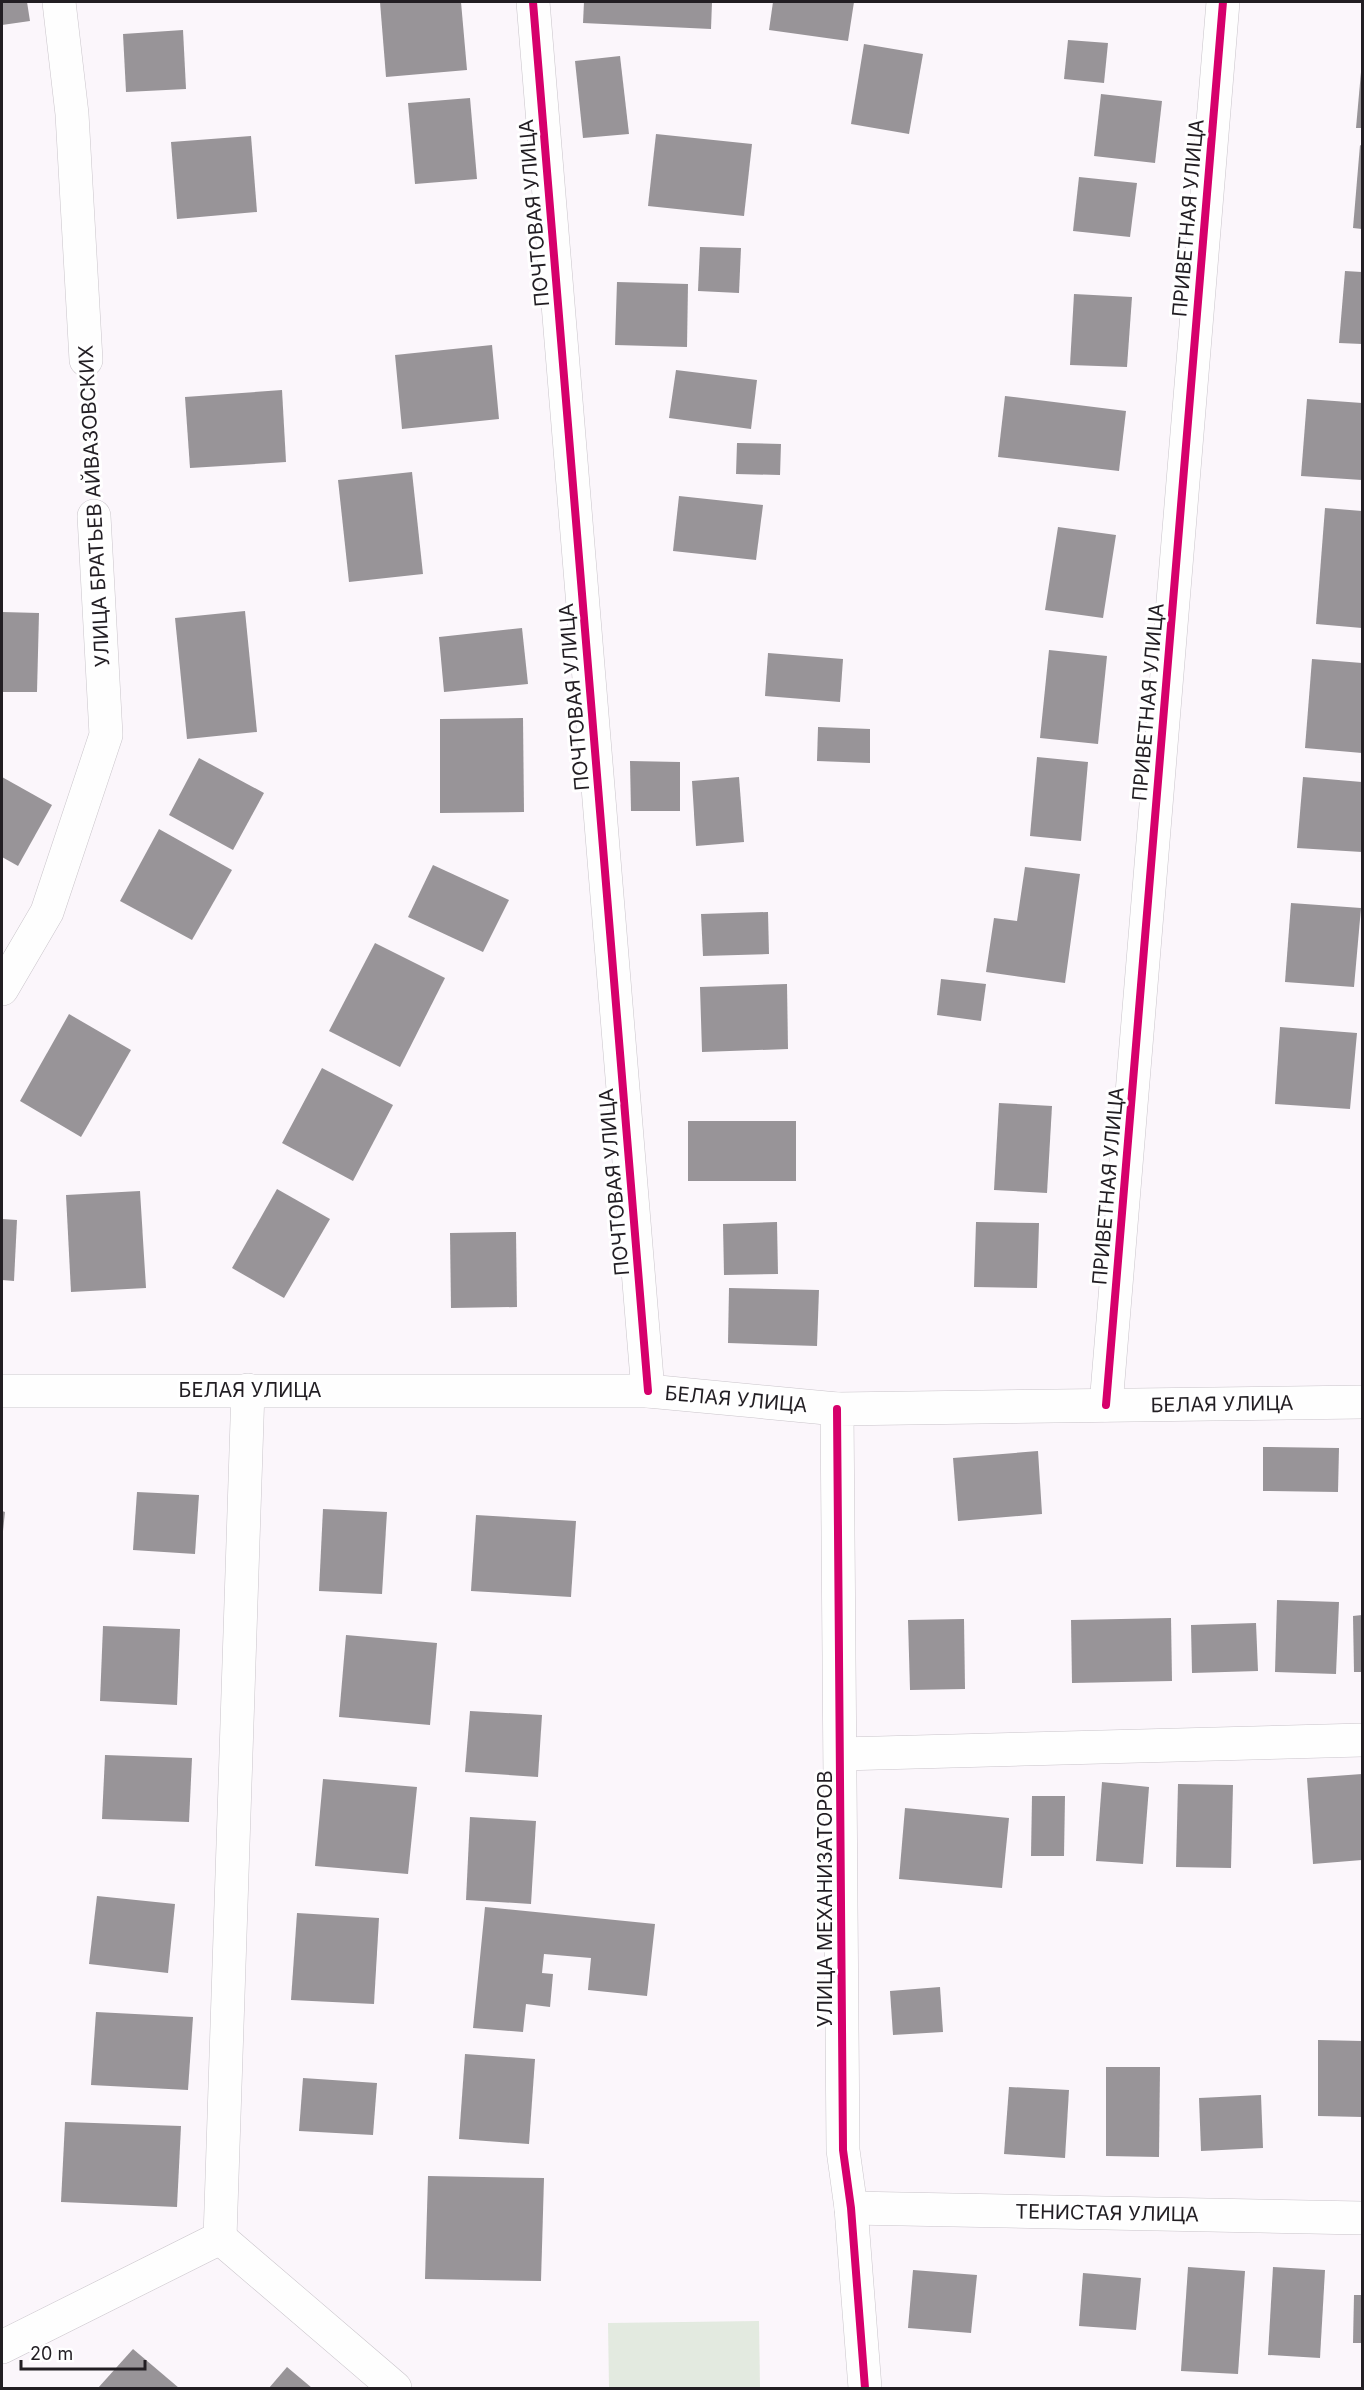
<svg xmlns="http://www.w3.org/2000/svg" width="1364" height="2390" viewBox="0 0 1364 2390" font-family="Inter,sans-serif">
<rect width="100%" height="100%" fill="#fbf6fb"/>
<path fill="#e3eae0" d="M759,2321L760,2388H609L608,2323Z"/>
<g fill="#989498">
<path d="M2,2H27L30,21L2,25Z"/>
<path d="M380,2H461L467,70L386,77Z"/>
<path d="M584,2H712L711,29L583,23Z"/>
<path d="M773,2H854L848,41L769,30Z"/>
<path d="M183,30L186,89L126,92L123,34Z"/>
<path d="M1068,40L1108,43L1104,83L1064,79Z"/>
<path d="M864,44L923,54L909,134L851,124Z"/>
<path d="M620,56L629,134L583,138L575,61Z"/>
<path d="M1361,72H1362V128H1356Z"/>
<path d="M1101,94L1162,101L1155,163L1094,156Z"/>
<path d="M470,98L477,179L415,184L408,103Z"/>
<path d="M656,134L752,144L744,216L648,206Z"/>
<path d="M251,136L257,212L177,219L171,142Z"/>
<path d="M1360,145L1362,146V229L1353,228Z"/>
<path d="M1079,177L1137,183L1130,237L1073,231Z"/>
<path d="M700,247L741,248L739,293L698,291Z"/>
<path d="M1345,271L1362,272V344L1339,343Z"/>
<path d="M617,282L688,284L687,347L615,345Z"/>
<path d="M1074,294L1132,297L1127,367L1070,365Z"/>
<path d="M492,345L499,419L402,429L395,355Z"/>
<path d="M676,370L757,380L751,429L669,418Z"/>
<path d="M282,390L286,462L190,468L185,397Z"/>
<path d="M1005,396L1126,411L1119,471L998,457Z"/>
<path d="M1307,399L1362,403V480L1301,476Z"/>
<path d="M737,443L781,444L780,475L736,474Z"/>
<path d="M412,472L423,574L349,582L338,480Z"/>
<path d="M679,496L763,505L756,560L673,551Z"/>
<path d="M1325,508L1362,511V628L1316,624Z"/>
<path d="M1058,527L1116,535L1103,618L1045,610Z"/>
<path d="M245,611L257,732L187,739L175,618Z"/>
<path d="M2,612L39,613L37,692H2Z"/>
<path d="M522,628L528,684L444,692L439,637Z"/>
<path d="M1049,650L1107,656L1098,744L1040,738Z"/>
<path d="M768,653L843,659L840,702L765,696Z"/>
<path d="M1312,659L1362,663V753L1305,748Z"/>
<path d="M523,718L524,812L440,813V719Z"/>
<path d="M818,727L870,729V763L817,761Z"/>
<path d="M1037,757L1088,762L1081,841L1030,836Z"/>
<path d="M199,758L264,793L233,850L169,815Z"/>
<path d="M630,761L680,762V811H631Z"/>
<path d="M2,777L52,805L18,866L2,857Z"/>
<path d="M739,777L744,842L696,846L692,781Z"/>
<path d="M1303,777L1362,782V852L1297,848Z"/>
<path d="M159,829L232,870L192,940L120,901Z"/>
<path d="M433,865L509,900L483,952L408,917Z"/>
<path d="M1025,867L1080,874L1065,983L986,972L994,918L1017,921Z"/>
<path d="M1291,903L1361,908L1354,987L1285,982Z"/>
<path d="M768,912L769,954L703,956L701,914Z"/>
<path d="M375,943L445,978L400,1067L329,1031Z"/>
<path d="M941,979L986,984L981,1021L937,1015Z"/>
<path d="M787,984L788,1049L702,1052L700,987Z"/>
<path d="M69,1014L131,1050L81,1137L20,1101Z"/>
<path d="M1280,1027L1357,1033L1350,1109L1275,1104Z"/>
<path d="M322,1068L393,1105L353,1181L282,1143Z"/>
<path d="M999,1103L1052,1106L1047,1193L994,1190Z"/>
<rect x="688" y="1121" width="108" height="60"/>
<path d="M277,1189L330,1219L284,1298L232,1268Z"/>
<path d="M140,1191L146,1288L71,1292L66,1195Z"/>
<path d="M2,1219L17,1220L14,1281L2,1280Z"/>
<path d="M777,1222L778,1274L724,1275L723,1224Z"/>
<path d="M976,1222L1039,1223L1037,1288L974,1287Z"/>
<path d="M516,1232L517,1307L451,1308L450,1233Z"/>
<path d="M729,1288L819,1290L817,1346L728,1343Z"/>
<path d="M1263,1447L1339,1448L1338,1492L1263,1491Z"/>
<path d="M1038,1451L1042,1514L958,1521L953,1458Z"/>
<path d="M137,1492L199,1495L195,1554L133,1550Z"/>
<path d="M323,1509L387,1512L382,1594L319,1591Z"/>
<path d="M2,1511L5,1512L3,1531H2Z"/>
<path d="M476,1515L576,1521L571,1597L471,1591Z"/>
<path d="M1277,1600L1339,1602L1336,1674L1275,1672Z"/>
<path d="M1362,1615V1672H1354L1353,1616Z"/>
<path d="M1171,1618L1172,1681L1072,1683L1071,1620Z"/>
<path d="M964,1619L965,1689L910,1690L908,1620Z"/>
<path d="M1256,1623L1258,1671L1192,1673L1191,1625Z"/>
<path d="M103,1626L180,1629L177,1705L100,1701Z"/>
<path d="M346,1635L437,1643L430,1725L339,1717Z"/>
<path d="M470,1711L542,1715L538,1777L465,1772Z"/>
<path d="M105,1755L192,1758L189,1822L102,1819Z"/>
<path d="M1362,1774V1860L1313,1864L1307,1778Z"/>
<path d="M323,1779L417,1787L408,1874L315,1866Z"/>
<path d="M1102,1782L1149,1787L1143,1864L1096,1861Z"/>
<path d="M1178,1784L1233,1785L1231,1868L1176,1867Z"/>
<path d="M1032,1796H1065L1064,1856H1031Z"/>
<path d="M905,1808L1009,1818L1002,1888L899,1879Z"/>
<path d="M470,1817L536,1821L531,1904L466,1900Z"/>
<path d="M97,1896L175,1904L168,1973L89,1964Z"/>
<path d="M485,1907L655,1924L647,1996L588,1990L591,1958L544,1954L542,1973L553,1974L550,2007L526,2004L523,2032L473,2028Z"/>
<path d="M297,1913L379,1918L374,2004L291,2000Z"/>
<path d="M940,1987L943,2032L893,2035L890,1991Z"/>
<path d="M96,2012L193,2017L188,2090L91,2085Z"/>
<path d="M1318,2040L1362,2041V2117L1318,2116Z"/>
<path d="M465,2054L535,2059L529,2144L459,2139Z"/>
<path d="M1106,2067H1160L1159,2157L1106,2156Z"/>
<path d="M303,2078L377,2083L373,2135L299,2131Z"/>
<path d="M1009,2087L1069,2090L1065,2158L1004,2154Z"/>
<path d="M1261,2095L1263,2148L1201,2151L1199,2098Z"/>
<path d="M65,2122L181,2126L177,2207L61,2202Z"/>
<path d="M428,2176L544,2178L541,2281L425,2279Z"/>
<path d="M1188,2267L1245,2271L1238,2374L1181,2371Z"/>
<path d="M1273,2267L1325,2270L1320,2358L1268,2355Z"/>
<path d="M913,2270L977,2275L971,2333L908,2328Z"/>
<path d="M1083,2273L1141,2278L1136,2330L1079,2326Z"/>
<path d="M1354,2295H1362V2343H1353Z"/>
<path d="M133,2349L179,2388H98Z"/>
<path d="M287,2367L312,2388H269Z"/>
</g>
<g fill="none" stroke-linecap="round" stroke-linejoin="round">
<g stroke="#c9c4ca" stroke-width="34">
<g id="minor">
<path d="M59,2L72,114L86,360"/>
<path d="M533,2L648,1391"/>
<path d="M2,989L47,912L106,735L94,516"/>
<path d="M2,1391H648L837,1409"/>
<path d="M1106,1405L1223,2"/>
<path d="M841,1754L1362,1740"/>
<path d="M851,2208L1362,2218"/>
<path d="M220,2238L248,1390"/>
<path d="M220,2238L395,2388"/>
<path d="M2,2347L220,2238"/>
</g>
</g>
<g stroke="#c9c4ca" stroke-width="34">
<path id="tertiary" d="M865,2388L851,2208L843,2150L837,1409L1362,1402"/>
</g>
<path stroke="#e4e2e4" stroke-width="4" stroke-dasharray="6 3" stroke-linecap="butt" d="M88,397L92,479"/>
<use href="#minor" stroke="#fefefe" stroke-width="33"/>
<use href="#tertiary" stroke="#fefefe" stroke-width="33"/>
<g stroke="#fff" stroke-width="11">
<g id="cycleway">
<path d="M533,2L648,1391"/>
<path d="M1106,1405L1223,2"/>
<path d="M837,1409L843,2150L851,2208L865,2388"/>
</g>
</g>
<use href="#cycleway" stroke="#d6006c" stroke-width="8"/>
</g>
<g text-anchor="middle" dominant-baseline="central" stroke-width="6" stroke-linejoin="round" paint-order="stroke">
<g font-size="20" fill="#221e23" stroke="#fff">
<text transform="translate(534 213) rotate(-95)">ПОЧТОВАЯ УЛИЦА</text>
<text transform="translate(1188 218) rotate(-85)">ПРИВЕТНАЯ УЛИЦА</text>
<text transform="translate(94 506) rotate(-93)">УЛИЦА БРАТЬЕВ АЙВАЗОВСКИХ</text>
<text transform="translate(574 697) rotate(-95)">ПОЧТОВАЯ УЛИЦА</text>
<text transform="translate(1148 702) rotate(-85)">ПРИВЕТНАЯ УЛИЦА</text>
<text transform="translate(614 1182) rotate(-95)">ПОЧТОВАЯ УЛИЦА</text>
<text transform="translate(1108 1186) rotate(-85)">ПРИВЕТНАЯ УЛИЦА</text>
<text x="250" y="1390">БЕЛАЯ УЛИЦА</text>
<text transform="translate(736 1399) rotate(5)">БЕЛАЯ УЛИЦА</text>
<text transform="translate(1222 1404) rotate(-1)">БЕЛАЯ УЛИЦА</text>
<text transform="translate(825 1899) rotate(-90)">УЛИЦА МЕХАНИЗАТОРОВ</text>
<text transform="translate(1107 2213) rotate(1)">ТЕНИСТАЯ УЛИЦА</text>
</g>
</g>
<rect width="1364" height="2390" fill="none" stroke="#221e23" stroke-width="6"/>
<path d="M21 2360v9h124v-9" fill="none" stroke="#221e23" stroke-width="3"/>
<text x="30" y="2360" font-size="18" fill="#221e23" stroke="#ffffff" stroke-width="4.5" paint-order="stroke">20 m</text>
</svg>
